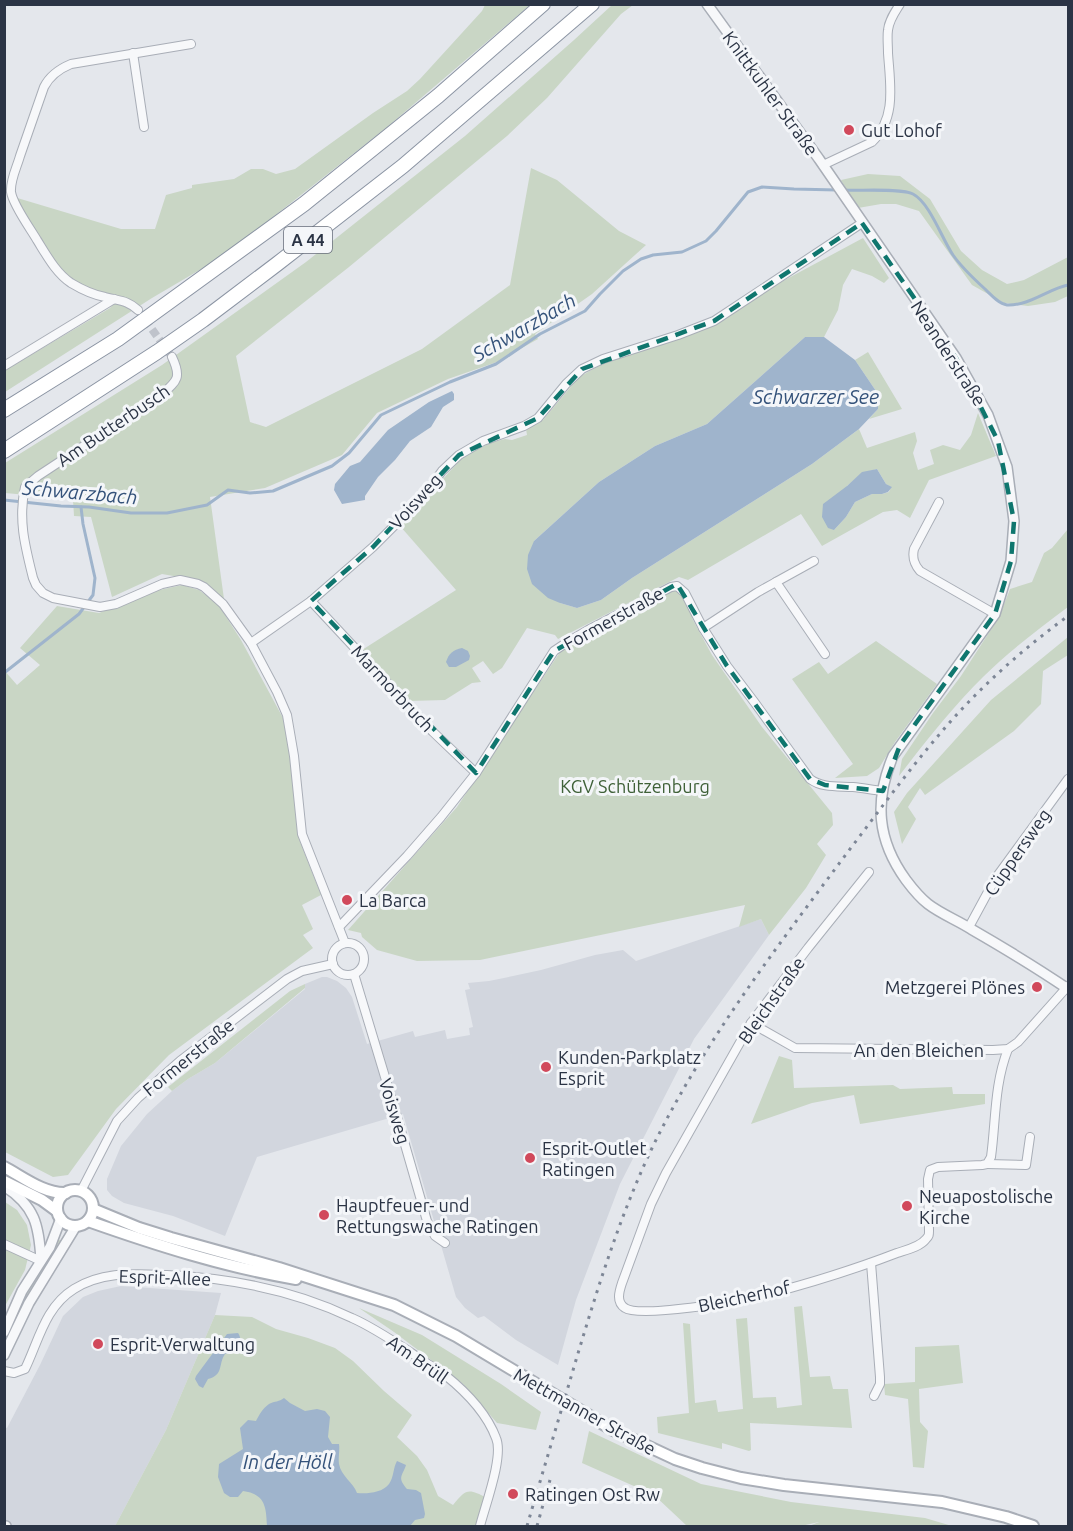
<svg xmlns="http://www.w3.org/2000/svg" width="1073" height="1531" viewBox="0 0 1073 1531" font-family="Ubuntu,sans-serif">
<rect width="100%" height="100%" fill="#e4e7ec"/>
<g fill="#d2d6de">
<path d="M761,919L769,935L694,1039L620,1184L576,1300L558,1365L516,1340L484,1316L478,1318L465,1308L456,1297L403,1114L257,1157L225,1236L173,1216L124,1203L112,1196L107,1190V1179L121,1146L147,1114L172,1091L188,1079L215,1063L305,989V984L322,977H327L337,981L346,988L352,997L367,1044L413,1031L415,1037L445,1030L447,1039L470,1035L469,1028L473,1027L465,990L470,989L468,983L489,981L513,976L541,970L595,955L623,950L636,961Z"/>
<path d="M121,1286L221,1293L215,1315L166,1430L115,1526H5L4,1427L7,1428L40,1365L63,1316L83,1297L98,1291Z"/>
</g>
<g fill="#c9d6c5" fill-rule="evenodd">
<path d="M485,5H530L386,128L225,255L152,298L5,392L4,371L110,308L119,298L103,295L63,275L14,197L121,229H155L166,195L192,188V185L234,179L251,169H263L276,174L295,169L373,113L407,91L420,79L482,11Z"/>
<path d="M612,5H633L621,14L547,98L507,136L349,267L236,356L250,422L266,427L422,349L510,285L531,168L557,180L619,231L646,245L592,294L535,334L538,339L497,362L448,379L377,413L342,455L265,488L210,497L224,599L196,580L162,574L112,597L91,517L74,516L73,499L5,493V463L162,365L306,262L465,136L574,40Z"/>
<path d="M868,174L900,176L930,199L961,251L982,270L1007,284L1024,280L1068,257V296L1055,302L1028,306L1004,303L972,285L919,211L896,204H881L858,208L841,180Z"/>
<path d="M863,238L889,278L884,283L872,276L852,269L843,285L838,310L824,337H805L707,424L655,446L599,482L534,541L560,603L577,608L601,600L632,578L812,464L859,429L867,448L915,432L917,441L913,453L918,470L934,464L930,450L943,445L960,450L971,435L978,413L996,456L929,480L910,518L897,510L883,512L822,546L801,514L688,580L679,577L558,639L555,635L527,628L502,668L493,674L483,661L472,668L481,682L472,683L445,700L409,701L362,650L456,590L400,526L462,458L490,443L505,439L512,440L527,435L526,429L543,420L579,377L604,363L713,326L770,288ZM877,469L886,484L891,487L889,492L882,494H872L855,502L846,517L834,530L847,486L862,473Z"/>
<path d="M868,352L902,409L869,419L878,409V394L855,360Z"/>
<path d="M1068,529V607C1039,629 1009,651 983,677C952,708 926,741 899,776L902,759L933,713L961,676L999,617L1010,589L1032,582L1044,553L1052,548Z"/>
<path d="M182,585L199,590L218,604L241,640L283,718L291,755L295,809L299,839L321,895L302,905L313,929L303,935L313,948L169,1055L116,1109L68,1175L53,1177L5,1152L4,670L17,685L40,665L20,648L57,606L99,613L155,591Z"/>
<path d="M676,590L682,594L687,602L693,620L712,655L762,727L832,813L833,825L817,844L826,855L806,888L769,935L761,919L739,927L745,905L480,960L417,961L377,950L362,937L361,933L348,930L457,807L560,652L588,634L666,593Z"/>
<path d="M1068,637V655L1043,671L1041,704L1014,731L925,795L920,788L908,807L916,819L902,844L894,812L907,793L991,700Z"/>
<path d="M876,641L937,684L895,742L879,768L867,776L835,778L853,764L792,679L819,662L828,674Z"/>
<path d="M305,984V988L215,1063L188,1079L172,1091L168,1087L290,991Z"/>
<path d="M779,1056L792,1060L794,1088L893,1085L900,1089L952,1087L953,1094H985V1104L860,1124L854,1095L812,1103L751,1124Z"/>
<path d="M5,1202L17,1210L27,1225L31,1245L25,1270L5,1306Z"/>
<path d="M57,1239L62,1241L21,1312H19L28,1289Z"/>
<path d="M802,1306L810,1377L830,1376L833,1389H848L852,1428L750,1423L751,1450L749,1451L722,1443V1449L658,1433L657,1417L689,1413L683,1323L690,1324L695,1403L716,1400L718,1412L743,1409L736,1319L747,1318L753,1398L776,1397L777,1408L802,1405L794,1307Z"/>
<path d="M359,1308L422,1335L501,1384L541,1412L536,1430L497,1423L463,1384L394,1332Z"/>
<path d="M215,1315L252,1317L276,1329L308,1338L335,1348L353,1361L384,1391L412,1415L397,1437L417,1456L427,1470L438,1496L453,1505C466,1489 468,1488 487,1498L480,1526H115L166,1430Z"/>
<path d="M959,1345L963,1383L919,1389L920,1422L928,1431L924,1468L913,1467L908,1399L885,1395L884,1384L915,1382V1347Z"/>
<path d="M589,1431L701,1484L791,1502L925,1518L952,1526H889L880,1525L883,1526H809L819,1522L801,1526H687L654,1495L582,1463Z"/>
</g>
<g fill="#9fb4cc">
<path d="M805,337H824L855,360L878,394V409L859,429L812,464L632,578L601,600L577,608L560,603L548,598L532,584L527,569L528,555L534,541L599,482L655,446L707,424Z"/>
<path d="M452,391L454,394V400L443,407L431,427L410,441L395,460L378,477L365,496V500L342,504L334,490L335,484L350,466L360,462L388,430L429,402Z"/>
<path d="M877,469L886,484L892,487L888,492L882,494H872L855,502L846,517L834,530L828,528L822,517L823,504L847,486L862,472Z"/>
<path d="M462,648L468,651L470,656L469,660L456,667H449L446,662C449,653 453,650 462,648Z"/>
<path d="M238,1333C245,1343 235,1352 225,1354C218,1364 224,1375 208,1379L203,1388L199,1386L195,1379L196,1376L227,1334Z"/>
<path d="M284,1398L290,1403L305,1411L317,1409L325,1411L330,1417L328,1437L332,1444H339C340,1450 338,1458 339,1464C341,1476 353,1482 357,1493C367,1494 382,1493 389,1484C394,1477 393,1468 397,1461L406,1465C402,1477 397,1477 407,1489L416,1490L421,1493L425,1514L424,1518L415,1520L410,1526H267C266,1508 266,1494 243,1491L238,1497H230L224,1493L218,1477L219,1464L243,1449L240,1428L248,1420L256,1421C259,1415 263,1408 269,1404C275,1401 279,1402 284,1398Z"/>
</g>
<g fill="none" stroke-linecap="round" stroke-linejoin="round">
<g stroke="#9fb4cc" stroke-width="3">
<path d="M844,190C858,191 903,188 913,194C930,203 942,239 953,255C962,268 974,279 985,289C991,295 999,304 1007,305C1029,306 1048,289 1068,285"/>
<path d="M4,500L61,506L89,507L131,513H167L207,505L228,490L250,493L273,491L332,466L349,453L381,415L450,382L496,364L540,334L585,311L600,294L623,271L641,259L653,255L682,252L706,241L716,231L748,192L762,187L794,189L837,190"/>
<path d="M4,673L79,614L93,595L95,578L83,524L81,507"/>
</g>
<path stroke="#bfc3cb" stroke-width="8" stroke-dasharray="8 4" stroke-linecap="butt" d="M138,310L172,357"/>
<g stroke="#a9aeb7" stroke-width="10">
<g id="minor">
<path d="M133,53L144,127"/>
<path d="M823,165L872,142C897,118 890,84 888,53C888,45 887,37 888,30C889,20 895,12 900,4"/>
<path d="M138,310C127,300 120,301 105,297C94,295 81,289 71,283C56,273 47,256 37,240C30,228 13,205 11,192C10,180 17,167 20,156C28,133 36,110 44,87C50,75 59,69 71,64L191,44"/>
<path d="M172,357C182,378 177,381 161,395L38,476L25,487C18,520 25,546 33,578L36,585L43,593L53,598L100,607L116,604L162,584L180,580L198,584L204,587L223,604L251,643L277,692L287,715L294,756L302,834L345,943"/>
<path d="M4,366L114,299"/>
<path d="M939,502L914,549C912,558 914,564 920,571L995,614"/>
<path d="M776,582L814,561"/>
<path d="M311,601L433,732L476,773"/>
<path d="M703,628L758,592L776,582L825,654"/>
<path d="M251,643L311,601L373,547L400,520L428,490L442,471L459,455L483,441L524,426L538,418L566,384L582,369L603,359L678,335L714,321L862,223"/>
<path d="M869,872L808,948L751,1023L666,1173L651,1204L622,1283C619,1292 616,1302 625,1308C639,1318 741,1301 761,1296C807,1284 853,1270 897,1253C906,1250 920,1247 926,1239C929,1236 929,1235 929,1231L928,1179L930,1170L938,1167L982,1165L987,1164L991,1157C996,1120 994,1085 1008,1049"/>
<path d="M339,927L407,856L441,817L476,773L554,651L566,643L588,630L671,587L677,586L685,593L703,628L727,666L755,703L810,779C822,788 838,786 853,787C863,788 873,790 883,791"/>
<path d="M969,927L995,879L1068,779"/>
<circle cx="348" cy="959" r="16"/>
<path d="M354,974L395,1110L427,1221L435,1236L445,1243"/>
<path d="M751,1023L795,1048L993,1050L1008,1049L1018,1042L1068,986"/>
<path d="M987,1164L1026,1165L1030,1137"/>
<path d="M81,1191L117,1121L138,1098L180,1061L287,979L302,971L333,964"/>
<path d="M4,1244L41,1261"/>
<path d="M871,1263L880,1377V1384L874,1396"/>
<path d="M4,1371L14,1373L25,1369C39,1340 45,1307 74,1289C103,1271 134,1274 167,1275C230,1278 294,1290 352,1318C377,1329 399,1345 422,1360C429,1365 438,1370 445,1375C465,1391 487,1414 496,1438C504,1456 485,1506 480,1526"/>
</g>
</g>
<g stroke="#a9aeb7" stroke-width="12">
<g id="tertiary">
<path d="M707,4L819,159L956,358L988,415L1007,467L1014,521L1011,561L995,614L893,756C874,801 877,840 906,880C912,888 919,897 928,904C941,914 957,920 971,929C1004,948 1037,968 1068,989"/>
<path d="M4,1186C35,1206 39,1225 41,1260"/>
<path d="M4,1332L22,1291L50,1247L61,1218"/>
<path d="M4,1355L29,1303L76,1226"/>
<path d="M4,1526H6"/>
</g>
</g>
<g stroke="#a9aeb7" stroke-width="14">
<g id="secondary">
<path d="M4,1167C23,1177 44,1194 66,1193"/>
<path d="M4,1181L42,1200L57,1211"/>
<circle cx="75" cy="1208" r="18"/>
<path d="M93,1209L139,1228L171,1238L279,1268L394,1305L456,1336L613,1430L675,1459L702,1468L741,1478L784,1485L942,1502L1006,1517L1033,1526"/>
<path d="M88,1221C156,1245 225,1267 296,1279"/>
</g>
</g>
<g stroke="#8b94a3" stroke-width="16">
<g id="motorway">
<path d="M4,410L118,339L304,204L438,96L543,4"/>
<path d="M4,451L157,352L203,320L277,264L403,166L592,4"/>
</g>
</g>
<use href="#minor" stroke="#f7f8fa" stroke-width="8"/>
<use href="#tertiary" stroke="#f7f8fa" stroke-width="9"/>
<use href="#secondary" stroke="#fff" stroke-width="10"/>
<use href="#motorway" stroke="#fff" stroke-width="14"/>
<g stroke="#7d8696" stroke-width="3" stroke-dasharray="3 6" stroke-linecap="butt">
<path d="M527,1526C543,1471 560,1415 576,1360C598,1287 620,1215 653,1146C705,1040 777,947 847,853C879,811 910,768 944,729C981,686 1023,649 1068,616"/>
<path d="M537,1526L550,1480"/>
</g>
</g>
<path fill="none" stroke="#0f766e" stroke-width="4.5" stroke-dasharray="12 8" stroke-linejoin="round" d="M862,223L956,358L998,441L1014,521L1011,561L995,614L900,745L883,791L825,785L810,779L727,666L677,584L554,651L476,773L311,601L373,547L459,455L538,418L582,369L714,321Z"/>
<g fill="#d1495b" stroke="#f4f6f9" stroke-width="2">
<circle cx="849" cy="130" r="6"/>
<circle cx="347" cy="900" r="6"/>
<circle cx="1037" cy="987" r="6"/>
<circle cx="546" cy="1067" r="6"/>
<circle cx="530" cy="1158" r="6"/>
<circle cx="907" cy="1206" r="6"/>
<circle cx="324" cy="1215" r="6"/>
<circle cx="98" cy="1344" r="6"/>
<circle cx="513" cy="1494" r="6"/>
</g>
<g text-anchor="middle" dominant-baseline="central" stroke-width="6" stroke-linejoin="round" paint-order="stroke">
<rect fill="#f4f6f9" stroke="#676e7b" stroke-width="1.5" x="284" y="227" width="48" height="26" rx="4.5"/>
<g font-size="16" font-weight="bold" fill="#2b3445">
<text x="308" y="240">A 44</text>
</g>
<g font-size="18" fill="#2b3445" stroke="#f4f6f9">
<text transform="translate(771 93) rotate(54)">Knittkuhler Straße</text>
<text transform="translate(949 353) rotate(57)">Neanderstraße</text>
<text transform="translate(113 425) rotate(-34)">Am Butterbusch</text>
<text transform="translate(415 501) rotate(-48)">Voisweg</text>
<text transform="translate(613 618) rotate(-29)">Formerstraße</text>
<text transform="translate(393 688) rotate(47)">Marmorbruch</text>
<text transform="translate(1017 852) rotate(-55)">Cüppersweg</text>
<text transform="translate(771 1000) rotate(-55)">Bleichstraße</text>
<text x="919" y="1050">An den Bleichen</text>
<text transform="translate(188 1057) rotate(-39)">Formerstraße</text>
<text transform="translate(395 1111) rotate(73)">Voisweg</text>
<text transform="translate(165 1277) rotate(2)">Esprit-Allee</text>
<text transform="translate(744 1296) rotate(-12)">Bleicherhof</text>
<text transform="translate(418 1359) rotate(35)">Am Brüll</text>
<text transform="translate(585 1411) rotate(29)">Mettmanner Straße</text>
</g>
<g font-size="18" fill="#2b3445" stroke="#f4f6f9" text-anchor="start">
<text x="861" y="130">Gut Lohof</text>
<text x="359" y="900">La Barca</text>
<text x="1025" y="987" text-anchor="end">Metzgerei Plönes</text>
<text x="558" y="1057">Kunden-Parkplatz<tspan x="558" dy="21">Esprit</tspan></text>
<text x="542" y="1148">Esprit-Outlet<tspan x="542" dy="21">Ratingen</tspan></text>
<text x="919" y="1196">Neuapostolische<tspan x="919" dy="21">Kirche</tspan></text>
<text x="336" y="1205">Hauptfeuer- und<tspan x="336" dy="21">Rettungswache Ratingen</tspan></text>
<text x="110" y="1344">Esprit-Verwaltung</text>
<text x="525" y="1494">Ratingen Ost Rw</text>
</g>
<g font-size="18" fill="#3f6138" stroke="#f4f6f9">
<text x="635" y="786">KGV Schützenburg</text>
</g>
<g font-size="20" font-style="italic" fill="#34527a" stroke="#f4f6f9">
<text transform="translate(524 327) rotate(-30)">Schwarzbach</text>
<text x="816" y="396">Schwarzer See</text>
<text transform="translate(80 492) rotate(5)">Schwarzbach</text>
<text x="288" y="1461">In der Höll</text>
</g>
</g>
<rect width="1073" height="1531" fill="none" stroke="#2b3445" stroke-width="12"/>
</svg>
